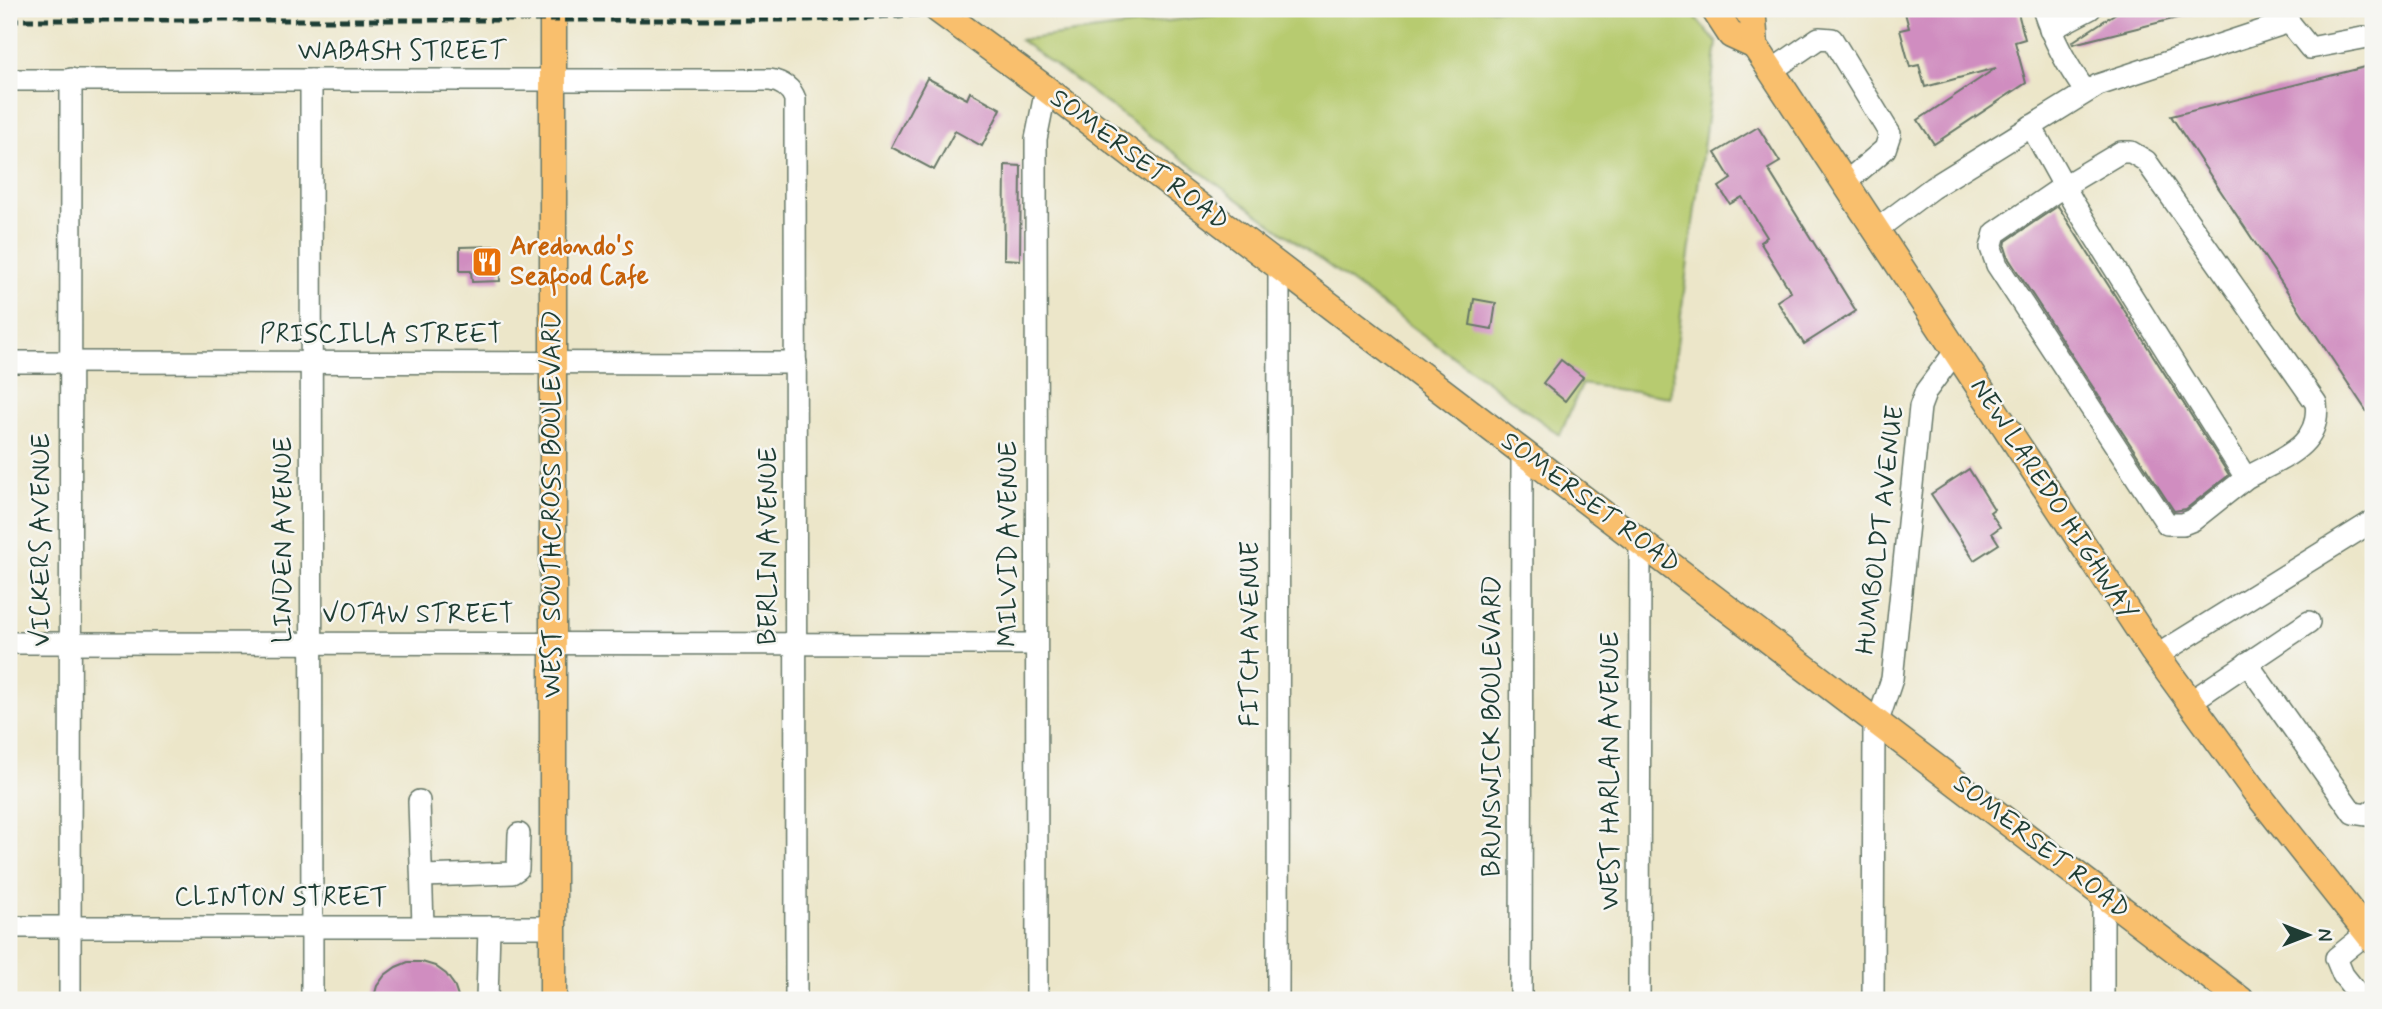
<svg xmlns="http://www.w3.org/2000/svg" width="2382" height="1009" viewBox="0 0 2382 1009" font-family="Mynerve,sans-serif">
<rect width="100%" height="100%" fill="#f6f6f2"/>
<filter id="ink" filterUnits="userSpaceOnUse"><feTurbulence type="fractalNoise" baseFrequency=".0143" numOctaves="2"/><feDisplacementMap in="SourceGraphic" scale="14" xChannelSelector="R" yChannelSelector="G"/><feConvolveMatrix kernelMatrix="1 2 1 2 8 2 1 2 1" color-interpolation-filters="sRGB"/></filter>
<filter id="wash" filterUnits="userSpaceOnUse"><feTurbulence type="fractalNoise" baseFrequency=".00686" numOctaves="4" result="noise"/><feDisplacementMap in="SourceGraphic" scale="28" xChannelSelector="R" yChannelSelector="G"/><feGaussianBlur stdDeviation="1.57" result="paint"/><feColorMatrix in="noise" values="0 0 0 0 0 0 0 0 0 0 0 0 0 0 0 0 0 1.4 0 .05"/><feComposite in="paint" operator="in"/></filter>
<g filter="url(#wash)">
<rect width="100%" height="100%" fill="#ece6c9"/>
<path fill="#b7cb6f" stroke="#6b8452" stroke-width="2" d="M1289,9H1688L1717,43L1670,397L1582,384L1560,435L1020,40L1247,11Z"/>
<g id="blocks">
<g fill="#d08dc0">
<path d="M1904,9H2017L2025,39L2015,42L2026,83L1934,144L1918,120L1996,68L1925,87L1919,65L1910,67L1900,30L1909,28Z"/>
<path d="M2122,9H2193V14L2073,44L2072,42Z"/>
<path d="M2373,65V421L2171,116Z"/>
<path d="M927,78L967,99L970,92L1001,109L982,146L955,131L934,170L891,147Z"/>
<path d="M1758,127L1780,162L1768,169L1856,311L1804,344L1777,301L1791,292L1760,242L1767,237L1742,197L1730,204L1719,187L1731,179L1715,153Z"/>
<path d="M1005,165L1021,166L1020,260L1004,259Z"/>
<path d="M2058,206L2229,475L2186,509L2174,511L2009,259L2005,247L2006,241Z"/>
<path d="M499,246L500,281L472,282L471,271H460V247Z"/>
<path d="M1474,299L1496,303L1492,329L1470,325Z"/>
<path d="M1561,360L1583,377L1565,401L1543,383Z"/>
<path d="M1969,469L1994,509L1990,512L2000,527L1992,533L1999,544L1974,560L1931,494Z"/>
<path d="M408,962H422L435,966L446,974L454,985L459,1000H373L377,986L385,975L396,967Z"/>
</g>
</g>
</g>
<g filter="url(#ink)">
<use href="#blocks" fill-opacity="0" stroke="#677868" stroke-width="2"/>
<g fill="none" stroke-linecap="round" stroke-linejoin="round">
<g stroke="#677868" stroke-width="24">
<g id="minor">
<path d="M2043,9C2053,40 2067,66 2086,92"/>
<path d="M2050,30L2090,9"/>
<path d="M1771,71L1819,38L1832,39L1890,134L1885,149L1845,183"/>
<path d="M9,80H770C782,82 791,88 795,99L796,1000"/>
<path d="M311,80L312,1000"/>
<path d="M2031,126L2073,202L2246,478L2193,520L2183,524H2167L1997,265L1991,248L1995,233L2064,186L2121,152H2131L2146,161L2316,403C2322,447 2279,459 2246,478"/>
<path d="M1876,230L1932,188L2098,85L2289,22L2310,48L2373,36"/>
<path d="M9,362L796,363"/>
<path d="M9,643L1036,644"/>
<path d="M2156,656L2373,521"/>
<path d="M2247,663L2353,813L2367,815L2373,810"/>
<path d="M2190,702L2309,622"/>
<path d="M1878,721L1892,679L1920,407L1926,391L1955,352"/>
<path d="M419,801L423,926"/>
<path d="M423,876L512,873L518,869L519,834"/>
<path d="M2103,896V1000"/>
<path d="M9,927H553"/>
<path d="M70,1000L71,79"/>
<path d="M487,1000L489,927"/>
<path d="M1037,1000L1036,139L1046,89"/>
<path d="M1278,1000L1279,267"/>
<path d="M1521,1000L1522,452"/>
<path d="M1639,1000L1640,542"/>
<path d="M1873,1000L1874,718"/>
<path d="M2363,1000L2343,975L2336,958L2367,933"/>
</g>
</g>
<g stroke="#677868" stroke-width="29">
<g id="major">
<path d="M553,9V1000"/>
<path d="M937,9L1046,89L2241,1000"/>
<path d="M1714,9L1731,35L1755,46"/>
<path d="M1746,9L1753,19L1755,46L2153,651L2255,791L2373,940"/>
</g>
</g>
<use href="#minor" stroke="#fff" stroke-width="21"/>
<use href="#major" stroke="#f9bf6d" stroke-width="26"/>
<path stroke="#1f3d34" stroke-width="5" stroke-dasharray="10 5" stroke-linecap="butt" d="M9,20H808L1043,9"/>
</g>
</g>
<defs>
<g id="restaurant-square" transform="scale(1.575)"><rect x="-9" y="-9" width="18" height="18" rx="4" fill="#e8710a" stroke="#f6f6f2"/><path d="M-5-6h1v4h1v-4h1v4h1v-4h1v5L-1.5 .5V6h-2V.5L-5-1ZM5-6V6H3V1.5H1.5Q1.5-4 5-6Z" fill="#fff"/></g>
</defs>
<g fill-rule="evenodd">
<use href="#restaurant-square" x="487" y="262"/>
</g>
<g text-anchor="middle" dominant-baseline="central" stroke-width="5" stroke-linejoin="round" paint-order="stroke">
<g font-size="26" fill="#1f3d34" stroke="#f6f6f2">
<text x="402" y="52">WABASH STREET</text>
<text transform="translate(1139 160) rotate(37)">SOMERSET ROAD</text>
<text x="381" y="335">PRISCILLA STREET</text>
<text transform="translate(2053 500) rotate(57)">NEW LAREDO HIGHWAY</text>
<text transform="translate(1590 503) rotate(37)">SOMERSET ROAD</text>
<text transform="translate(553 504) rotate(-90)">WEST SOUTHCROSS BOULEVARD</text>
<text transform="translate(1881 530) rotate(-83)">HUMBOLDT AVENUE</text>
<text transform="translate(42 540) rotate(-90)">VICKERS AVENUE</text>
<text transform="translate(284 540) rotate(-90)">LINDEN AVENUE</text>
<text transform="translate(1009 544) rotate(-90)">MILVID AVENUE</text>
<text transform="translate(769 546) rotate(-90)">BERLIN AVENUE</text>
<text x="418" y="615">VOTAW STREET</text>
<text transform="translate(1251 634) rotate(-90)">FITCH AVENUE</text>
<text transform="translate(1493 726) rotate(-90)">BRUNSWICK BOULEVARD</text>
<text transform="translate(1611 771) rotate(-90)">WEST HARLAN AVENUE</text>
<text transform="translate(2041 847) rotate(38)">SOMERSET ROAD</text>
<text x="281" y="898">CLINTON STREET</text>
</g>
<g font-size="26" font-weight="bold" fill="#c56008" stroke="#f6f6f2" text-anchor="start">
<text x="510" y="247">Aredondo's<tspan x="510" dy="30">Seafood Cafe</tspan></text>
</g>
</g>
<rect width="2382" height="1009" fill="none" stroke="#f6f6f2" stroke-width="35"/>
<g transform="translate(2308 935) rotate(90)" stroke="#f6f6f2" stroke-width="5" paint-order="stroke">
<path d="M0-5L12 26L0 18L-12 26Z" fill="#1f3d34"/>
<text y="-10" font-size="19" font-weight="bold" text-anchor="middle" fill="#1f3d34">N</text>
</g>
</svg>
